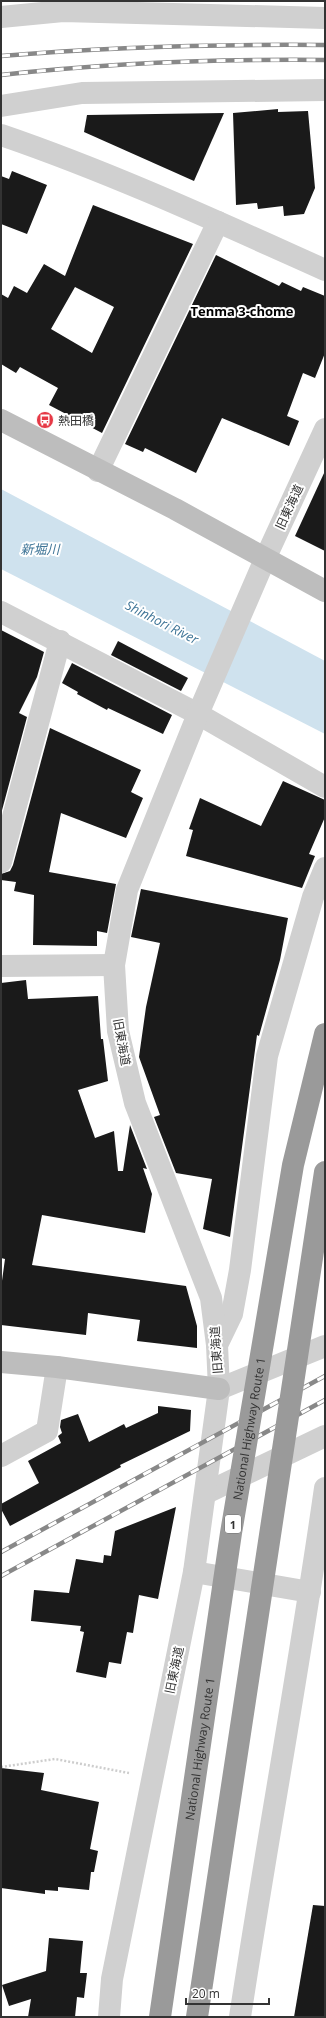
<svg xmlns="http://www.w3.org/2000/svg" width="326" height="2018" viewBox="0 0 326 2018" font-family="'Open Sans','Noto Sans JP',sans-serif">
<rect width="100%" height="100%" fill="#fff"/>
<path fill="#cfe2ee" d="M1,489L325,661V734L1,569Z"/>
<g fill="#1a1a1a" fill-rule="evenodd">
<path d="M278,109V112L308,111L315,188L304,214L284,216L283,206L258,209L257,203L236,205L233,113Z"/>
<path d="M224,113L194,181L84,132L87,115Z"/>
<path d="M12,171L47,185L27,234L1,224V176L9,179Z"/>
<path d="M93,205L193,244L102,433L49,405L58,388L20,367L16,373L1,364V294L8,298L14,286L27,293L44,264L65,276ZM75,287L114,307L92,353L51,329Z"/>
<path d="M216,255L279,286L282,282L301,291L303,287L325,296V353L315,378L303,373L287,416L299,421L289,446L222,418L196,473L145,448L143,452L125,444Z"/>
<path d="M325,471V551L295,536Z"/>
<path d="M1,630L44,652L37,677L19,713L27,717L1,814Z"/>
<path d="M118,641L188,678L181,691L111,655Z"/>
<path d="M72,663L172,715L163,734L108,708L107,710L77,694L78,692L62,683Z"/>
<path d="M50,728L141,770L131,792L143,798L126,838L61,813L49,872L116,884L107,933L97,931V946L33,945L34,895L14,891L16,882L1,880V874L10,871L13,865Z"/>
<path d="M283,781L325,800V817L309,854L315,856L302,888L186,856L193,830L189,829L200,798L261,826Z"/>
<path d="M141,889L288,918L280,960L259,1036L257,1035L230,1237L203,1229L212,1179L176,1173L154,1117L160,1115L139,1057L146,1007L160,943L131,937Z"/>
<path d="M26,980L28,999L98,996L101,1039H103L108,1081L78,1090L95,1138L114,1131L118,1171H123L130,1125L147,1169L143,1168L152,1194L145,1233L42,1215L32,1265L186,1286L197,1326V1348L137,1341L140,1320L110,1316L88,1313L86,1335L1,1325V1288L5,1259L1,1258V983Z"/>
<path d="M158,1406L191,1410L190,1431L120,1465L121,1467L10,1526L1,1509V1504L39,1483L28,1461L61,1443L58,1436L62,1433L60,1427L61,1420L78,1414L89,1442L124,1424L126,1428L158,1413Z"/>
<path d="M176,1507L158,1599L139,1595L133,1633L127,1632L121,1664L109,1662L106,1678L76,1672L84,1632L80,1631L81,1626L31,1621L34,1590L69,1593L76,1559L103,1563L104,1555L111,1556L115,1531Z"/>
<path d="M1,1768L44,1773L41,1790L99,1802L90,1849L98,1851L94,1872H91L89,1890L58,1887V1891L45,1890V1894L1,1888Z"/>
<path d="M313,1905L325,1906V2017H294Z"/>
<path d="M49,1938L83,1941L80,1973H87L84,1998L77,1997L75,2017H28L31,1999L9,2006L2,1985L46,1971Z"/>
</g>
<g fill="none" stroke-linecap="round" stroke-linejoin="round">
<path stroke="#cdcdcd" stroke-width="2.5" stroke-dasharray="2 2" stroke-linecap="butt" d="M1,1767L55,1759L129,1773"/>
<g stroke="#d0d0d0" stroke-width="22">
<path d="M1,17L63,11L325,18"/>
<path d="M1,106L82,93L325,90"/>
<path d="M1,135C112,173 218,222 325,270"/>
<path d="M98,471L218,222"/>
<path d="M1,612L198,714L325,787"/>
<path d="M1,862L60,641"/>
<path d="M1,966L114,965"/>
<path d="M217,1345L232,1314L240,1270L267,1056L313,897L325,868"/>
<path d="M219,1389L325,1346"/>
<path d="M1,1456L47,1431L57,1367"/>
<path d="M206,1493L325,1436"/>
<path d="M194,1572L310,1592"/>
<path d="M109,2017L112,1979L194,1572L219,1389L217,1345L211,1298L135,1103L118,1031L114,965L127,890L198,714L265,559L325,429"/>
<path d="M240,2017C267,1840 300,1665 325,1488"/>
</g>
<g stroke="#bdbdbd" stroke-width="22">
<path d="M1,420L175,509L325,591"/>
<path d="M1,1362L57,1367L219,1389"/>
</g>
<g stroke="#888" stroke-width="4.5">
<g id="rail">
<path d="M1,56C109,47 217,44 325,45"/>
<path d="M1,75C109,63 217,59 325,60"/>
<path d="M1,1552L325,1376"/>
<path d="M1,1576L325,1400"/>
</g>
</g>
<use href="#rail" stroke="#fff" stroke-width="3" stroke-dasharray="9" stroke-linecap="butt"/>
<g stroke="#9a9a9a" stroke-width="22">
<path id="s1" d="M160,2017L231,1533L293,1165L325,1034"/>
<path d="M197,2017L325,1172"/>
</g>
</g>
<defs>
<g id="bus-disc" transform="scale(0.9)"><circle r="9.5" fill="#e63946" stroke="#fff"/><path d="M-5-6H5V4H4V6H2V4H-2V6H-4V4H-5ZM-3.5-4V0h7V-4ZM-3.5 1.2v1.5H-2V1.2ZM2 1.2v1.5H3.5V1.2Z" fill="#fff"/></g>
</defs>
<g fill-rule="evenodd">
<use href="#bus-disc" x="45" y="420"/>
</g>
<g text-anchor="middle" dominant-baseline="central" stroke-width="4" stroke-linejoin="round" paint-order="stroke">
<rect fill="#fff" stroke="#707070" stroke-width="1" x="225" y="1515" width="16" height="18" rx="3"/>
<g font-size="11" font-weight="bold" fill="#333">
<text x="233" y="1524">1</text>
</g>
<g font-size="12" fill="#333" stroke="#fff" text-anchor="start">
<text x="58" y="420">熱田橋</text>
</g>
<g font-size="12" fill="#333" stroke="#fff">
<text transform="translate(289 507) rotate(-65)">旧東海道</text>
<text transform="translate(122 1042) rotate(80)">旧東海道</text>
<text transform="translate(216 1350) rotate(-94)">旧東海道</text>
<text stroke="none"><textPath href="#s1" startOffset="595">National Highway Route 1</textPath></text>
<text transform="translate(174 1670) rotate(-78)">旧東海道</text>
<text stroke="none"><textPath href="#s1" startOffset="271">National Highway Route 1</textPath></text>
</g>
<g font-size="13" font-weight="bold" fill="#000" stroke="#fff">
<text x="242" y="311">Tenma 3-chome</text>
</g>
<g font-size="13" font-style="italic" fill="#3f7597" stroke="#fff">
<text x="40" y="549">新堀川</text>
<text transform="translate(162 622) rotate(27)">Shinhori River</text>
</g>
</g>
<rect width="326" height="2018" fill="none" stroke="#333333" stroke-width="4"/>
<path d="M186 1998v6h83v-6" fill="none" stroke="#333333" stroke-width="2"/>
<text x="192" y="1998" font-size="12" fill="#333333" stroke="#ffffff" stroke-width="3" paint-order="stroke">20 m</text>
</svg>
